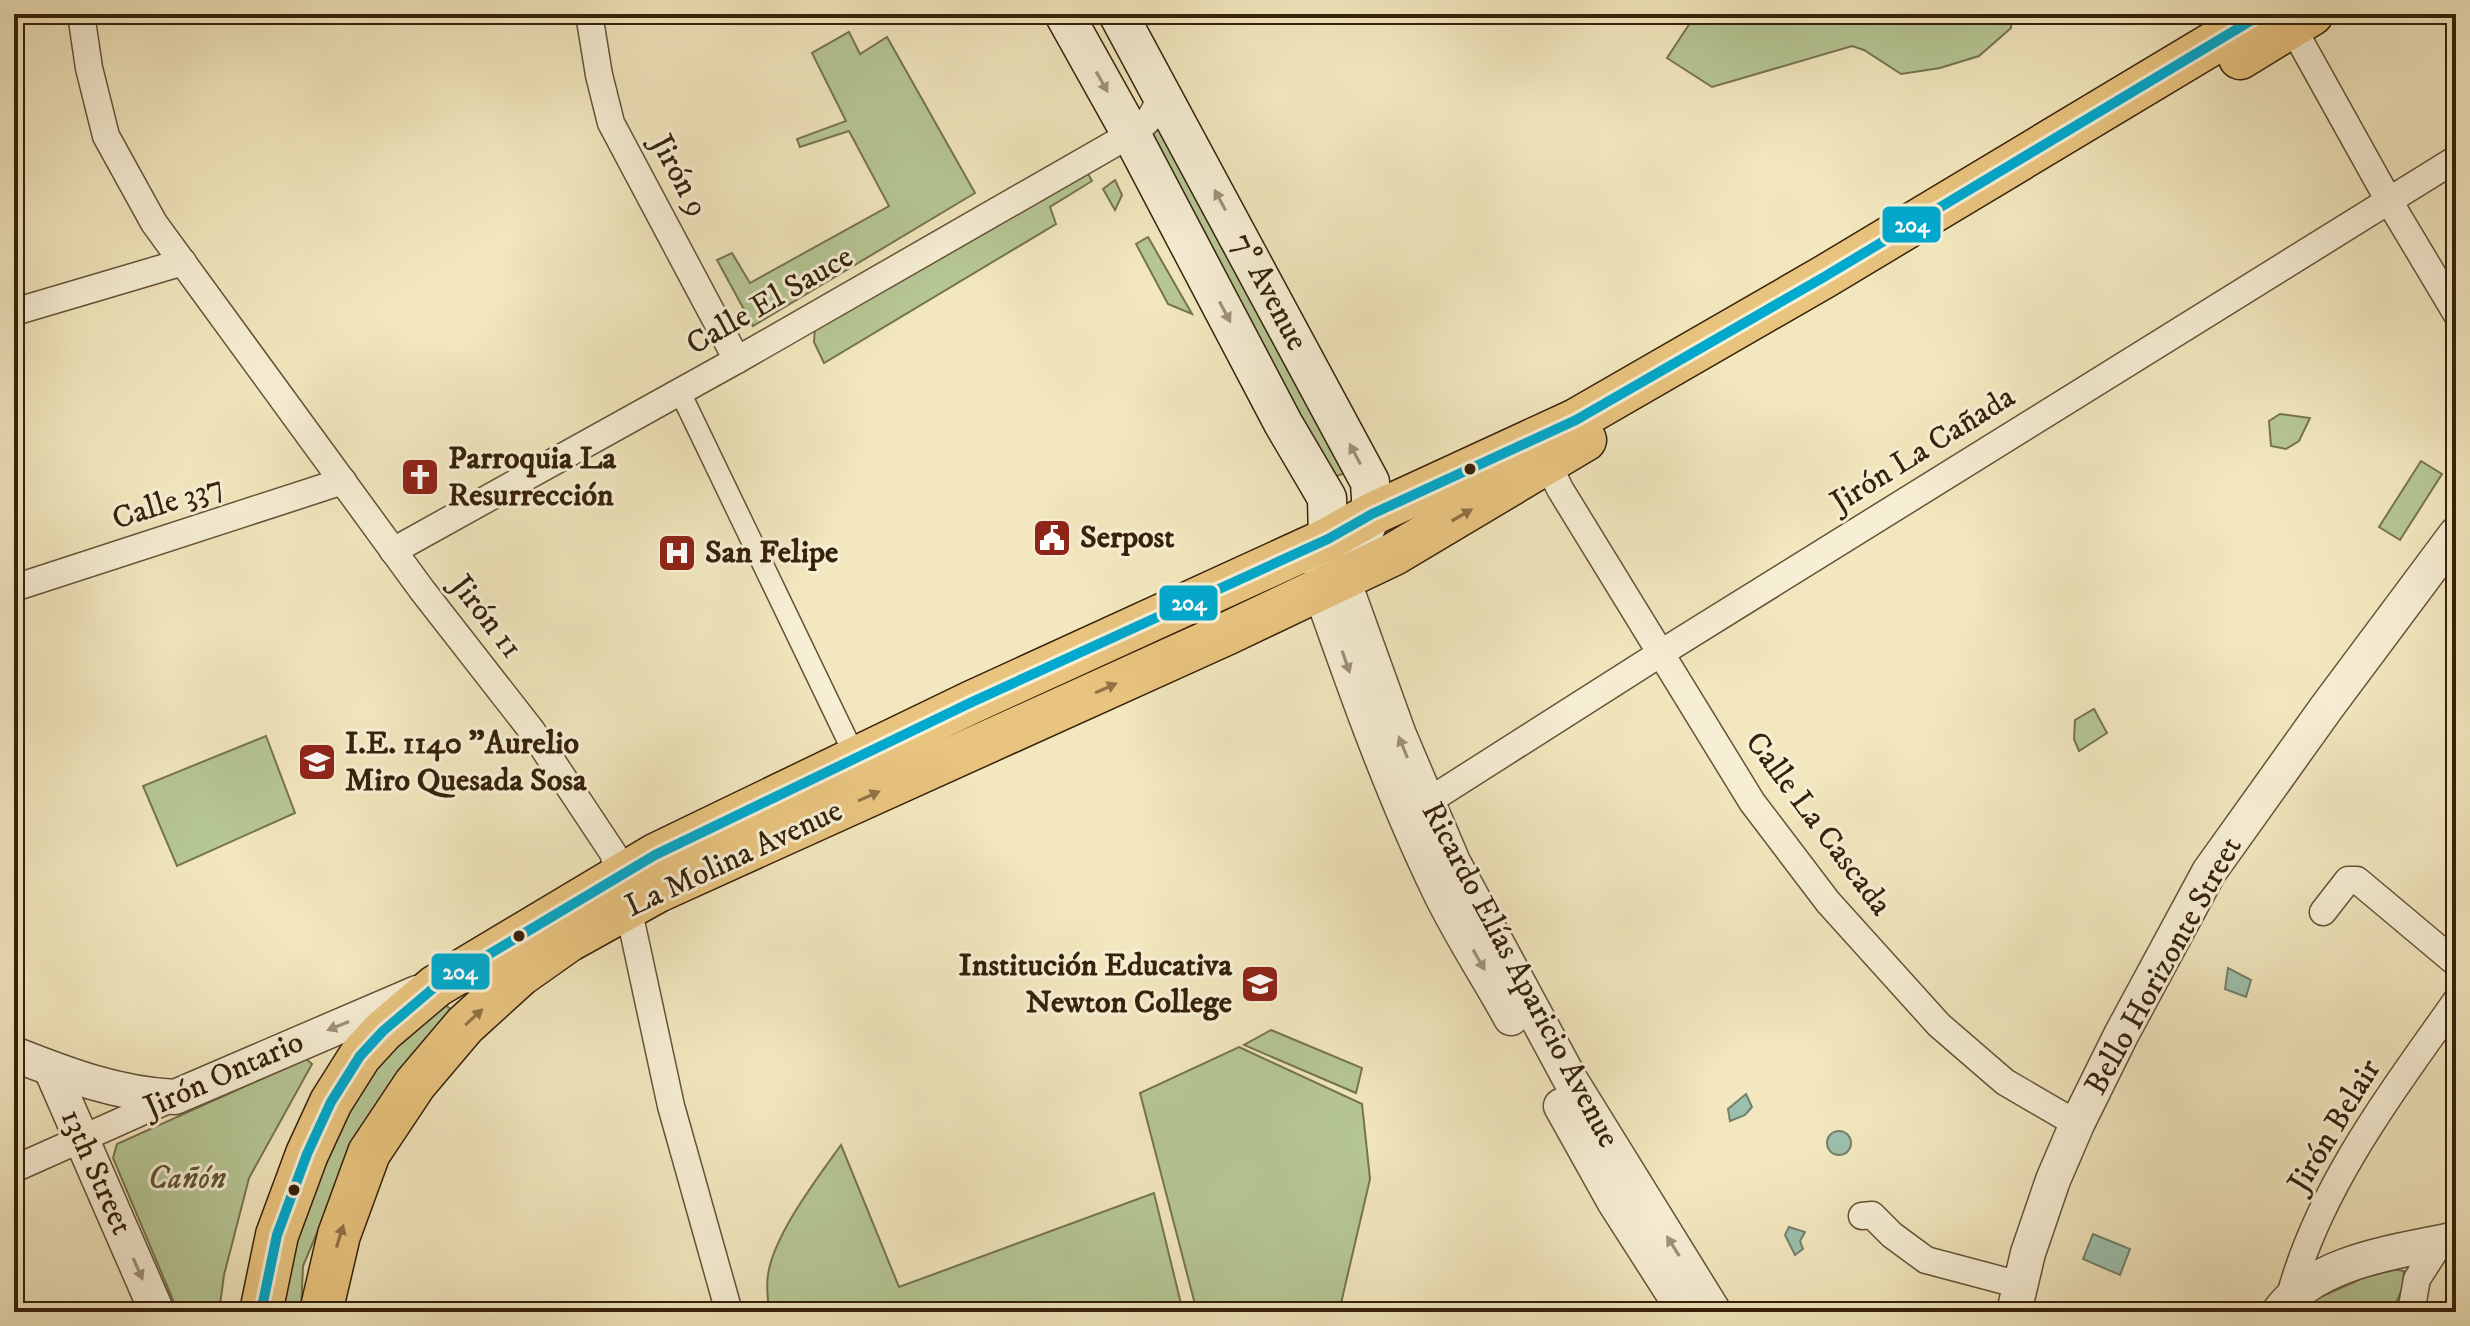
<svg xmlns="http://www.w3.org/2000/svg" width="2470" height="1326" viewBox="0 0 2470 1326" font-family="'IM FELL DW Pica',serif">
<rect width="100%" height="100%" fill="#f2e7be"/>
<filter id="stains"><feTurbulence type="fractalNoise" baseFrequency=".0025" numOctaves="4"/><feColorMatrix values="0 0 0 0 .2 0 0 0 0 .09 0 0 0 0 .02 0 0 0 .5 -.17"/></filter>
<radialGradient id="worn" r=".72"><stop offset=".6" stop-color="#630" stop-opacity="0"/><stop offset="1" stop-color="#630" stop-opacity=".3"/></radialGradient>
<g fill="#b6c795" stroke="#767450" stroke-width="2">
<path d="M1696,14H2012L2011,28L1979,56L1940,68L1901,74L1864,50L1852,46L1712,87L1667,58Z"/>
<path d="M849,32L860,54L887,37L975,193L753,326L717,260L732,253L750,283L889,206L849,131L800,147L797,139L846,121L812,53Z"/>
<path d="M1161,118L1351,471L1334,477L1144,138L1153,135Z"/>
<path d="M1085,168L1092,181L1050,207L1056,224L824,363L814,342L815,326Z"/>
<path d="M1115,180L1122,195L1115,210L1103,189Z"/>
<path d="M1148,237L1192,314L1168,304L1136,244Z"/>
<path d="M2280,414L2310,418L2299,441L2286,449L2271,446L2269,421Z"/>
<path d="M2421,461L2442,474L2400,540L2379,527Z"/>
<path d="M2094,709L2107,733L2079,751L2074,739L2075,720Z"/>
<path d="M266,736L295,813L177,866L143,786Z"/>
<path d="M441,1002L452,1010L338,1183L303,1266L301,1312H277V1304L336,1121L378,1052Z"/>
<path d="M1271,1030L1362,1068L1356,1093L1244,1045Z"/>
<path d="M1239,1047L1362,1104L1370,1179L1339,1312H1197L1140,1093Z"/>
<path d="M306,1059L312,1064L249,1178L224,1275L219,1312H178L113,1158L117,1144Z"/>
<path d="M841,1145L899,1287L1154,1193L1183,1312H769C768,1300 766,1286 768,1275C773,1236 818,1177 841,1145Z"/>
<path d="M2386,1268L2404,1271L2403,1287L2392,1312H2304L2309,1302Z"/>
</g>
<g fill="#9cc0ad" stroke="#73806c" stroke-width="2">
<path d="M2228,968L2251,980L2246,997L2225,989Z"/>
<path d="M1746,1094L1752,1107L1745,1115L1730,1121L1728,1109Z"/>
<circle cx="1839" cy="1143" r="12"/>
<path d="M1789,1227L1805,1232L1800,1241L1803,1249L1795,1255L1785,1235Z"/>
<path d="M2093,1234L2130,1249L2120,1275L2083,1259Z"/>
</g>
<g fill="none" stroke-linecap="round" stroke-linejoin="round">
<g stroke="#655238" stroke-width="23">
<path id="pedestrian" d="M680,392L856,758"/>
</g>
<g stroke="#655238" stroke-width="29">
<g id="minor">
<path d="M81,14L89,68L106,136L154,223L422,590L532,731L613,853L628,907L671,1106L729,1312"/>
<path d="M589,14L599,75L611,123L737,360"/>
<path d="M2285,14L2389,201L2456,313"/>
<path d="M14,312L183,262"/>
<path d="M1541,450L1560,489L1752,802L1828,902L1939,1025L2005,1082L2077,1124"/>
<path d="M393,551L737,360L1131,134C1149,123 1156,112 1161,92"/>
<path d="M14,588L343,481"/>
<path d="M1427,802L1661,653L2456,159"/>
<path d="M2323,912L2348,880H2357L2456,963"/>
<path d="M14,1169L175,1097"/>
<path d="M1862,1216L1872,1215L1892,1235L1926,1260L2020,1285"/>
<path d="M2290,1296C2319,1187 2392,1092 2456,1001"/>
<path d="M2411,1312L2417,1279L2440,1243"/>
</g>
</g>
<g stroke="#655238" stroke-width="37">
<g id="tertiary">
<path d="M1342,577L1399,735L1453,862L1571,1081L1714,1312"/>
<path d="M1320,589C1356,691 1392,793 1439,890C1460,934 1488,976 1511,1018"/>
<path d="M14,1054C67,1075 117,1094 175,1097L417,993"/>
<path d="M51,1069L157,1312"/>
<path d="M1561,1106L1614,1201L1685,1312"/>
<path d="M2014,1312L2028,1253L2053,1180L2077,1124L2121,1035L2209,872L2327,707L2456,534"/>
<path d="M2279,1312C2316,1260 2398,1252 2456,1239"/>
</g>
</g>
<g stroke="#36210b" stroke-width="41">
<g id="secondary">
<path d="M1064,14L1131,134L1283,423L1327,498L1328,539L1323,568"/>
<path d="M1118,14L1370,482L1372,514L1342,577"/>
</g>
</g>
<g stroke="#36210b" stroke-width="45">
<g id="primary">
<path d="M2240,58L2312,14"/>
<path d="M261,1312L277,1235L307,1154L331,1102L360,1056L383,1031L436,986L655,855L972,702L1328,539L1372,514L1576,420L1824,277L2262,14"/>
<path d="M321,1312L339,1235L369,1153L415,1084L465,1025L520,975L568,941L658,891L1228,633L1394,554L1585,440"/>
</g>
</g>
<use href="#pedestrian" stroke="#f7efd5" stroke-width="20"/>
<use href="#minor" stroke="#f7efd5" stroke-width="26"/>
<use href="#tertiary" stroke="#f7efd5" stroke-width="34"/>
<use href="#secondary" stroke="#f7efd5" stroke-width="38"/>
<use href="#primary" stroke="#e9c47f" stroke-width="42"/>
<g stroke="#f7efd5" stroke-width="16">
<path id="bus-1" d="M261,1312L277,1235L307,1154L331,1102L360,1056L383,1031L436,986L655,855L972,702L1328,539L1372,514L1576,420L1824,277L2262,14"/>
</g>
<use href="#bus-1" stroke="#00a9ce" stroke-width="10"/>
</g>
<defs><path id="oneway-solid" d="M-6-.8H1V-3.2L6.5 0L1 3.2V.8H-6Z" transform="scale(2)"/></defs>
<g fill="#a0927a">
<use href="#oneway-solid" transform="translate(1102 82) rotate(61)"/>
<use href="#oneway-solid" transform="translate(1220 200) rotate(-118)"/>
<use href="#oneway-solid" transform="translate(1225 312) rotate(62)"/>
<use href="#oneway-solid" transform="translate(1355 454) rotate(-118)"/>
<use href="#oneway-solid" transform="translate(1346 662) rotate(71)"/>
<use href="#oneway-solid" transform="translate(1403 747) rotate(-112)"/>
<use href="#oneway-solid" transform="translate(1479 960) rotate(60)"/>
<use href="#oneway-solid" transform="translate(338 1026) rotate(158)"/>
<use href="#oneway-solid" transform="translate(1673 1246) rotate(-122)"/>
<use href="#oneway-solid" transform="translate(138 1269) rotate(66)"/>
</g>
<g fill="#907245">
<use href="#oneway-solid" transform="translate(1462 515) rotate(-30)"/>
<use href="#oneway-solid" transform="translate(1106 688) rotate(-24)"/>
<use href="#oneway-solid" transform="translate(869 796) rotate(-24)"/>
<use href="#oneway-solid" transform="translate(474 1017) rotate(-43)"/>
<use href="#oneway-solid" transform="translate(340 1236) rotate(-73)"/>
</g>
<defs>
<g id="church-square" transform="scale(2)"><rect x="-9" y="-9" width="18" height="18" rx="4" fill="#8f2418" stroke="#f7efd5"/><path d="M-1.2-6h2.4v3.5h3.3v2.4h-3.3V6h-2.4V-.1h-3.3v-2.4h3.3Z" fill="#fff"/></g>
<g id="civic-square" transform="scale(2)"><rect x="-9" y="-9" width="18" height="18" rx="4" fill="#8f2418" stroke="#f7efd5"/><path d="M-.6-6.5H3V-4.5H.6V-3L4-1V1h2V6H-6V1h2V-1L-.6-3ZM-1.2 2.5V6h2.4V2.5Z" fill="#fff"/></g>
<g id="hospital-square" transform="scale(2)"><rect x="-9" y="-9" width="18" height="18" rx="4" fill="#8f2418" stroke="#f7efd5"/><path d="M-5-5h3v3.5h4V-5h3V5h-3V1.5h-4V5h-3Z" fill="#fff"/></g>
<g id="school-square" transform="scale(2)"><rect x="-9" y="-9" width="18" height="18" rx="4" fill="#8f2418" stroke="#f7efd5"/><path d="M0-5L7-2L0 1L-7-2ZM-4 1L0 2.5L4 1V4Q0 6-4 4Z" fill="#fff"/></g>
</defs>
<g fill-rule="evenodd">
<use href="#church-square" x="420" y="477"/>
<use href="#civic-square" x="1052" y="538"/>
<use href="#hospital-square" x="677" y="553"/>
<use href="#school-square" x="317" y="762"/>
<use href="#school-square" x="1260" y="984"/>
</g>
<g fill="#36210b" stroke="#f7efd5" stroke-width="3">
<circle cx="1470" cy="469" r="7"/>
<circle cx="519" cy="936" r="7"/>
<circle cx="294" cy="1190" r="7"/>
</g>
<g text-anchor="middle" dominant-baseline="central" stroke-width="6" stroke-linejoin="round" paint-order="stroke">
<g font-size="32" fill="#36210b" stroke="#f7efd5">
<text transform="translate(679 176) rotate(62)">Jirón 9</text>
<text transform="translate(1269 292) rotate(62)">7º Avenue</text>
<text transform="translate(770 301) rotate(-30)">Calle El Sauce</text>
<text transform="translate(1923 450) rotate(-32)">Jirón La Cañada</text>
<text transform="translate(168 503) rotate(-18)">Calle 337</text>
<text transform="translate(486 617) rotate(52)">Jirón 11</text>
<text transform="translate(1818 824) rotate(53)">Calle La Cascada</text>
<text transform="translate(734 859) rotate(-25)">La Molina Avenue</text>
<text transform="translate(2164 966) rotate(-61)">Bello Horizonte Street</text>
<text transform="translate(1520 975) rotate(62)">Ricardo Elías Aparicio Avenue</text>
<text transform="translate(224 1075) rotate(-24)">Jirón Ontario</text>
<text transform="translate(2335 1126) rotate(-59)">Jirón Belair</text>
<text transform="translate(96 1172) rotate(66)">13th Street</text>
</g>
<g font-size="32" font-weight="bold" fill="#36210b" stroke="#f7efd5" text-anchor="start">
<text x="448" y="459">Parroquia La<tspan x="448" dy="37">Resurrección</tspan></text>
<text x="1080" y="538">Serpost</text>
<text x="705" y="553">San Felipe</text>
<text x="345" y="744">I.E. 1140 "Aurelio<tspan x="345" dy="37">Miro Quesada Sosa</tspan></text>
<text x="1232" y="966" text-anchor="end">Institución Educativa<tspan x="1232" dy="37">Newton College</tspan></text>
</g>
<g font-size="32" font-style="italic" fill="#5c5334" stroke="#f7efd5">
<text x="187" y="1179">Cañón</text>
</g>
</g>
<g stroke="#f7efd5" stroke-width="3">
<rect x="1881" y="205" width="61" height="39" rx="8" fill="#00a9ce"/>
<rect x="1158" y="584" width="61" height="38" rx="8" fill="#00a9ce"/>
<rect x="430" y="952" width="61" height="39" rx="8" fill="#00a9ce"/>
</g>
<g font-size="22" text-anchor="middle" font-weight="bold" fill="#fff">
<text x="1912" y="232">204</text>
<text x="1189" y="610">204</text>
<text x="460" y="979">204</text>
</g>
<rect width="2470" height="1326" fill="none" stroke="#f2e7be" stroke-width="48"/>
<rect x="16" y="16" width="2438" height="1294" fill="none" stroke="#36210b" stroke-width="4"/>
<rect x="24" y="24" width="2422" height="1278" fill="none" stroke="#36210b" stroke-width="2"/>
<rect width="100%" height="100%" filter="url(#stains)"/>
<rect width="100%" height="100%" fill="url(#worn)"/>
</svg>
